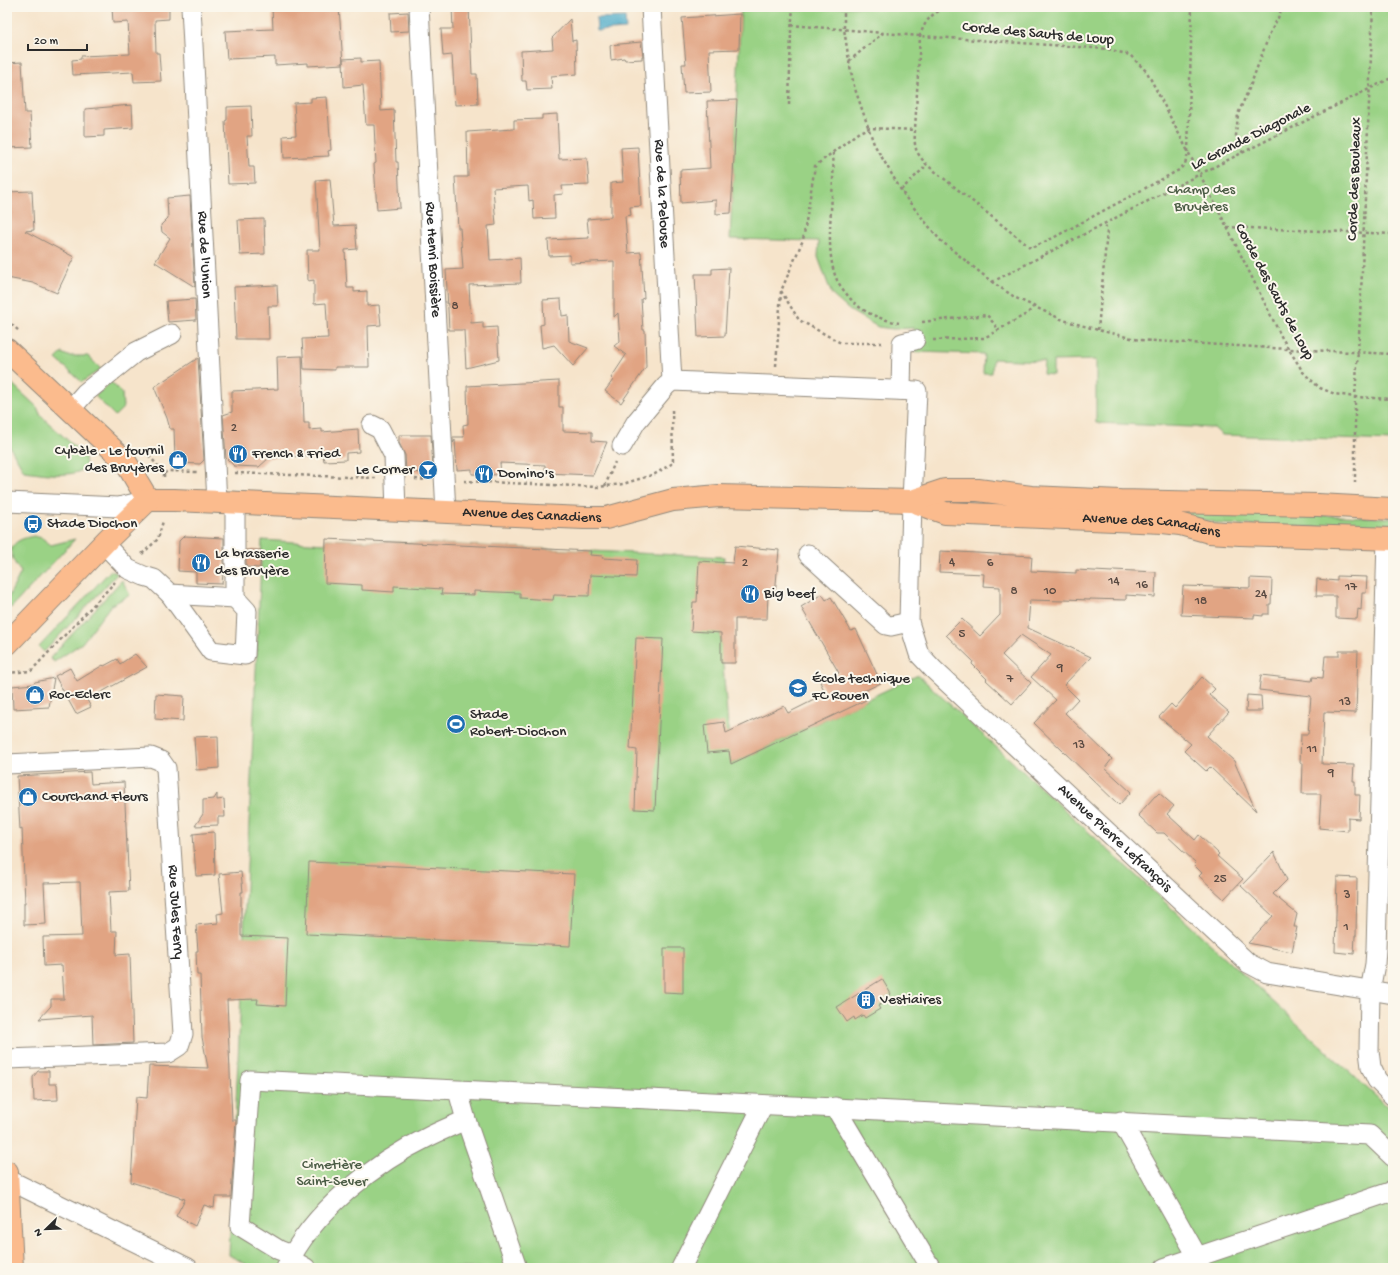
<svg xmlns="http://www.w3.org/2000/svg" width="1400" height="1275" viewBox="0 0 1400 1275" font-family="'Gochi Hand',sans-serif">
<rect width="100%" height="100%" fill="#fbf7ec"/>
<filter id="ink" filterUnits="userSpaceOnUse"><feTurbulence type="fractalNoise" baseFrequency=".025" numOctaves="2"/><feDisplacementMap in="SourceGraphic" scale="8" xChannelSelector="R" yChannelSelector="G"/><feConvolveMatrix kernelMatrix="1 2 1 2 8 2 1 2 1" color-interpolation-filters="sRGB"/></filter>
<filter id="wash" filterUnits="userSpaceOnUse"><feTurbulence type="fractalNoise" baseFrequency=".012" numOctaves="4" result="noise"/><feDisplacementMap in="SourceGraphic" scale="16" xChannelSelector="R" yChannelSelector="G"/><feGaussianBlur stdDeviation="0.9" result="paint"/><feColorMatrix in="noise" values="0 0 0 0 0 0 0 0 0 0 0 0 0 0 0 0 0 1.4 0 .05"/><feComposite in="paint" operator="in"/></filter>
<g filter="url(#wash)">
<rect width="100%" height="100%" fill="#f6e4cb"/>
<g fill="#9ad285" stroke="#627e58">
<path d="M741,7H1393V441L1222,435L1214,428L1096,423V360L1053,361V375L1043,374L1044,361L993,359L992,373H983L984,354L915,352L914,328L893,329L878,327L849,310L832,295L818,257L819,241L730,239Z"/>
<path d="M62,353L68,356H88L101,369L82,382L56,359Z"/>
<path d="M7,379L37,407L41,416L85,456L86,468C69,479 43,473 24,471L7,442Z"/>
<path d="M111,382L122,393L123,408L115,416L95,396Z"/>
<path d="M1160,509L1393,518V530L1221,524Z"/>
<path d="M34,536L42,538L51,545L75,539L11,608L7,604V600L21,572C5,552 9,540 34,536Z"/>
<path d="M326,539L724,557L720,609L721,641L731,764L918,675L1393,1112V1268H244L246,1264L229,1255L262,540L326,544Z"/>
<path d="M110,571L118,573L44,652L39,647Z"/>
<path d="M122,580L130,595L111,605L82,643L54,662L50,658Z"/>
</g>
<path fill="#47a8c7" stroke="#396a79" d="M625,17L626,29L597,31L596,18Z"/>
<g id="blocks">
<g fill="#e1a483">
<path d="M112,7H169V19L155,20L156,53H159L161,81L134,82L133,72L73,75L72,60L81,59V56L130,54L128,22L113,23Z"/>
<path d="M272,7H339L343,64L308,66V63L275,65V57L227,59L225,31L273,29Z"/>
<path d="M452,7H469L472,74H477L478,104L455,105L452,55L443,56L441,29H453Z"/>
<path d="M408,12L409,31L391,32L390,13Z"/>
<path d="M740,14L739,49L709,50L711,92L684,93L682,64H686L682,18Z"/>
<path d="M570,19L572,41L576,40L577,74L551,76L552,89L527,90L526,81H522L521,51L553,49L552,38Z"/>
<path d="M641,42L643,56H642V59L625,60L624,58L611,60L610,45Z"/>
<path d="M361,58V62L379,61L381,111L394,110L396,162H398L400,208L377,210L374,164L376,163L374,125H366L363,85L344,87L343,59Z"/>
<path d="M22,62L25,113H30L32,147L7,148V63Z"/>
<path d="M327,97L331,150L328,151L329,156L284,158L283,136L296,135L294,103L311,102V98Z"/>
<path d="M737,100L731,213L716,214V200L681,203L680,170L710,168L707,101Z"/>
<path d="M132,105L133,128L104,130V136L85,137V109Z"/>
<path d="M251,106L252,136H247L249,167H254L255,183L228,184L225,121L227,120V107Z"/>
<path d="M557,114L559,159L587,158L589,185L562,186L563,194L554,195L555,218L534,219L533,200L529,201L528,186L493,188L496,225L488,226L490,260L520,258L521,283L469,285L471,323L483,322V328L497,327L499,360L466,368L464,330H449L446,270L463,269L460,228H458L455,177H468L467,132L514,129V120L542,119V115Z"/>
<path d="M638,147L641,206L630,207L631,215L625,216L628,253L641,252L644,298L641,299L643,330H645L646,367L621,403L605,391L613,380L611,378L626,355L614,346L620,341L618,313L614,317V261L570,263V255L549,256L548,240L589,238L587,219L611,217V183L623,182L621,148Z"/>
<path d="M330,179L334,226L355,225L357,249L345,250L347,288H354V292L367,291V306L379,305L381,325L368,326L369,367H335V370L304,369L302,339L328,338L326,303L314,304V280L308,281L307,250H320L316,180Z"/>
<path d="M32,191L34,230L25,231L74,257L57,293L33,283L7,278V192Z"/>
<path d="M190,196L195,287L155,262L170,238L162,232L161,225L168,218L167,198Z"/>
<path d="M264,219L265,254L240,255L238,220Z"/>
<path d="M729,268L725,336L698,337L695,274H712V269Z"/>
<path d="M277,285L278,306H268L269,339H236L234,287Z"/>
<path d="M195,299L196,320L168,322L166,301Z"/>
<path d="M561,299L562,316L568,315L569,341L588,348L573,366L554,345L542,348L540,325L544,324L543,300Z"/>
<path d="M302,356L304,423H309V430L322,429V432L358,429L359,452L346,453V460L324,461L323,455L269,458L259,467L234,466L226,458L223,415L232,412V391L278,389L277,357Z"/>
<path d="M198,358L204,460L200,464L179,463L175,459L174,429H170L167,418L154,387Z"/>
<path d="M559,381V407H563V431L592,432V441L607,442L593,475L545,473V465L500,463L501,475L472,474V469L457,470L455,440L453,443V437H464L463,425L468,424L467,386Z"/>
<path d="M399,435H431L433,469L430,473L406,472L405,455L399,443Z"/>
<path d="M184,536L224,538V573H223L222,584L196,583V572L178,571L179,541Z"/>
<path d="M326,539L591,551L590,555L603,556L602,558L637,560L636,577L590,575L589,596L554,595L553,600L520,598V593L474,591V595L441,594L442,589L394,586V592L362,590V585L325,583Z"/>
<path d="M735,546L779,550L775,595L768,594L767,619H735V663H721V633L691,631L693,602H697L699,561L733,563Z"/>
<path d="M246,550H261L260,568L246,567Z"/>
<path d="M940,551L1032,556L1031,571L1076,573V570L1112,572L1113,570L1156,572L1155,597L1126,595V600L1090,599V600L1064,599V601L1030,600L1028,628L1091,657L1064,685L1078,699L1065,713L1112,759L1105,768L1131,792L1119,805L1034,723L1056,700L1031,677L1051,655L1021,635L1002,655L1031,683L1012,704L986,680L987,679L972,664L973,661L946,635L962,619L980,636L1000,615V587L983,586L984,574L939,572Z"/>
<path d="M1337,576L1367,577L1366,593H1362L1361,610L1358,609L1357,619L1336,618V596H1316L1317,579L1337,581Z"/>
<path d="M1250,578L1272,579L1271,604H1269V614H1263V616L1254,615V618L1181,615L1183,586L1250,588Z"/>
<path d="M822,594L826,600L831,597L851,631L856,629L881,683L862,692L866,700L731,764L729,751L707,753L704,725L724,722L726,733L784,706L788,713L826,694L820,682L839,673L801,607Z"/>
<path d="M636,638L663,639L655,810L635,809L637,750L630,749Z"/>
<path d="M1339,651H1358L1356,713L1324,712L1322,764L1354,765L1353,781H1355V795H1360L1359,819L1348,818V831L1319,828L1321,794H1302L1303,763H1300L1301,734H1308L1311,696L1259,690L1261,675L1312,681L1313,677L1323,678L1325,656H1339Z"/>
<path d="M135,654L147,667L87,700L91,707L76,714L55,676L70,668L77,681L103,665L104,666L117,659L120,664Z"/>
<path d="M1202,677L1215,689L1209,695L1229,712L1207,736L1234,761L1256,811L1210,767L1206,771L1184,751L1191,744L1159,717L1171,704L1175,708Z"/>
<path d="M54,678L49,707L13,709L12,686L33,684L35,682Z"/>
<path d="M156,694L184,696L183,721L155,719Z"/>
<path d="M1247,695L1261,696L1262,711H1246Z"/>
<path d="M218,736L219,768L196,770L194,737Z"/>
<path d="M90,772L91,784L124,782L129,891L109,892L111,931H117L116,955L130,954L133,1043L93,1045L92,1015L39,1019L51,1006V999H64L62,965L44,966L43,937L82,936L80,882L44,883L46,924L24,925V903H25L22,828L20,829L17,776Z"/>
<path d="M1159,793L1174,806L1167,814L1195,840L1199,835L1219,854L1217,856L1243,879L1224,899L1199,876L1202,873L1194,865L1196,863L1164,833H1157L1138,815L1155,796H1156Z"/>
<path d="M217,794V800L224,799L225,817H218V825L195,826L203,814V800L214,799Z"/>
<path d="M214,832L215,875L196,876L193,834Z"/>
<path d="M1274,852L1287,880L1273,894L1297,914L1294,927H1297L1292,952L1248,943L1273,916L1241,886Z"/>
<path d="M309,862L574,874L570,946L306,934Z"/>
<path d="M241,872L243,892H241V936L288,938L285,1006L257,1004L258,999L227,1000L232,1120H236L231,1197H215L214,1208L204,1205L195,1226L176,1216L185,1199L131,1182L136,1097L147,1098L149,1066L208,1068L202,1037L200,975H197L196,951H198L196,925L218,923L217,914L223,913L219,874Z"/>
<path d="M1337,877L1357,878L1356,936H1355L1354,954L1335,952Z"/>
<path d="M664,948H683V993L664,992Z"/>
<path d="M882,979L891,994L883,999L885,1002L878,1006L880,1009L865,1018L863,1015L855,1020L854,1017L847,1022L837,1007Z"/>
<path d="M38,1071H49V1084H57L58,1100L34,1101L33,1077Z"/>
</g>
</g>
</g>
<g filter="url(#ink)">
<use href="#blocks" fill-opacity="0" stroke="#90887b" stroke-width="1"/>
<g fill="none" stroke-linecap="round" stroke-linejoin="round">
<g stroke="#90887b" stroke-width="21">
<g id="minor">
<path id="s1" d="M191,7L217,502"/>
<path id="s2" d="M419,7L446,512"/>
<path id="s3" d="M651,7L672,381"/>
<path d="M901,390L902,343L915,340"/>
<path d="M70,410L85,393L136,352L172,334"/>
<path d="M372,425L380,429L394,456L396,510"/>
<path id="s4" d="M622,446L636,422L666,386L672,381L917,391L912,501L909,622L919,654L934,670L1248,963L1267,973L1393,994"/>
<path d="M7,502L119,507L148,500"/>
<path d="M1387,539L1376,949L1375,964L1370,991L1369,1051L1371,1067L1377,1080L1393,1096"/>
<path d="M104,544L128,569L144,576L154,579L170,594L235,598V503"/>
<path d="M808,554L886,625L891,626L909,622"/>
<path d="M170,594L211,651L245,655L247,611L235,598"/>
<path id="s5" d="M7,764L151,757L161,761L166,768L183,1034L179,1046L168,1053L7,1059"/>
<path d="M458,1091L466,1120L517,1268"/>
<path d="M835,1107L931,1268"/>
<path d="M1121,1121L1197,1256L1200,1268"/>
<path d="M7,1179L188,1268"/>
<path d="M292,1255L279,1250L240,1226L250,1080C623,1099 997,1114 1370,1135L1393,1157"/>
<path d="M290,1259L306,1268"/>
<path d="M286,1268C311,1212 376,1162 430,1136C442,1130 454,1125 466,1120"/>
<path d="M681,1268L763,1105"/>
<path d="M1164,1268L1393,1191"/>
</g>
</g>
<g stroke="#90887b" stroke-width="24">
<g id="major">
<path d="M7,350L125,461L148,500"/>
<path id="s6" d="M148,500H174L584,518H606L673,500L719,496L912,501L945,513L1163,522L1180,524L1209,532L1240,534L1393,539"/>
<path d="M912,501L945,490H978L1031,497L1120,501L1318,505L1393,509"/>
<path d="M7,644L108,539L148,500"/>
<path d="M7,1172L12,1268"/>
</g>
</g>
<g stroke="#90887b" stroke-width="2.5" stroke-dasharray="3 3" stroke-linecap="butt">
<path d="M844,7V29L849,61L854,86L874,144L901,190L906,198L940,240L992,282L1016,298L1063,320L1098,330L1139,340L1288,349L1393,354"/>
<path d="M950,7C933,11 925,20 920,36L915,130C914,149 915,151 927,165L1031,248L1051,239L1179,170L1185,164L1188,153L1192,7"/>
<path d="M791,25L920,36L1108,49L1130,55L1147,72L1227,227L1282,338L1303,372L1311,380L1320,388L1335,394L1355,397L1393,399"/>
<path d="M849,61L883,33"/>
<path d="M789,105L791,31L793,7"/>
<path d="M833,153C836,190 822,247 837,280C840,286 845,292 849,297C862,313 880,319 899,323"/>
<path d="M1243,153L1238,143L1236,136L1238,114L1251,84L1270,33L1278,18L1282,7"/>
<path d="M901,190L927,165"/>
<path d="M1227,227L1393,234"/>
<path d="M992,282L1200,174L1393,77"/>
<path d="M781,291L799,320L841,343H884"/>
<path d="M7,320L20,332"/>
<path d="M922,322L987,315L999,330"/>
<path d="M1098,330L1107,231L1105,224"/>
<path d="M933,340L984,338L1028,313L1033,307"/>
<path d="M776,366L781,291L803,240L815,166L859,132L869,128L915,130"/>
<path d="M145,451L164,473V480"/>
<path d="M164,473L169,471L197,472"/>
<path d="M235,473L376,478"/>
<path d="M415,479L426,480"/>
<path d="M464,481L598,487L623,484L655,474L673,463L672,408"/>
<path d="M1355,483V397L1360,318L1373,7"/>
<path d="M605,486L615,462"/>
<path d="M142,554L158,539L163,521"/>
<path d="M7,673L31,671L115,582"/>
</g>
<use href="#minor" stroke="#fff" stroke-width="19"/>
<use href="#major" stroke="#fbbb8d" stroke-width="22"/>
</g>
</g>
<defs>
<g id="restaurant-disc" transform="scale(1)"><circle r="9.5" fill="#1f6fb2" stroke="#fbf7ec"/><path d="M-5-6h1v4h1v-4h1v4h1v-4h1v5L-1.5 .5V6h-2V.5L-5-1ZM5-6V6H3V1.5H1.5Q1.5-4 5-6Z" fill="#fff"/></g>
<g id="shop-disc" transform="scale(1)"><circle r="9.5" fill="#1f6fb2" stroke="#fbf7ec"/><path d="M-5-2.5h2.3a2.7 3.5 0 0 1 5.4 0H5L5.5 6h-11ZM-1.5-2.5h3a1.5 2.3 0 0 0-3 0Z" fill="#fff"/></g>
<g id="bar-disc" transform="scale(1)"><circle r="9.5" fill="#1f6fb2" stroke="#fbf7ec"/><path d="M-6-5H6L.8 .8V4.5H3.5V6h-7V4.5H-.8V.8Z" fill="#fff"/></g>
<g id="bus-disc" transform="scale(1)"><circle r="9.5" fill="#1f6fb2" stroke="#fbf7ec"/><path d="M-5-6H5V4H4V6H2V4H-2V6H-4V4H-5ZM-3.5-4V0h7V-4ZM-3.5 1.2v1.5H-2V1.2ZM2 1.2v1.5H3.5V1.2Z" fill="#fff"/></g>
<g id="school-disc" transform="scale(1)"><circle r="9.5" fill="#1f6fb2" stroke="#fbf7ec"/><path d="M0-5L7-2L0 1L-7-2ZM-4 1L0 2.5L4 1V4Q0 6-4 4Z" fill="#fff"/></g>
<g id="stadium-disc" transform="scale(1)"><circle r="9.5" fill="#1f6fb2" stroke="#fbf7ec"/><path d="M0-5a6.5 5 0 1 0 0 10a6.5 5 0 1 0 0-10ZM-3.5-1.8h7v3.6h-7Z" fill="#fff"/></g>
<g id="building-disc" transform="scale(1)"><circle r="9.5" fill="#1f6fb2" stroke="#fbf7ec"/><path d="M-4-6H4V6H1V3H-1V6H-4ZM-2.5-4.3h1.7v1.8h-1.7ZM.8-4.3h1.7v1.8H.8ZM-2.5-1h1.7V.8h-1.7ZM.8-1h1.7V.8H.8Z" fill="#fff"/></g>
</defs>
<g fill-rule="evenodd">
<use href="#restaurant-disc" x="238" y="454"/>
<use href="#shop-disc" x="178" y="460"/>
<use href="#bar-disc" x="428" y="470"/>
<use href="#restaurant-disc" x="484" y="474"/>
<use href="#bus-disc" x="33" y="524"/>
<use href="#restaurant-disc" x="201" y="563"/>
<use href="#restaurant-disc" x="750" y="594"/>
<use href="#school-disc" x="798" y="688"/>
<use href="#shop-disc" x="35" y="695"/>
<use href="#stadium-disc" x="456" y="724"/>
<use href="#shop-disc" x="28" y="797"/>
<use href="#building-disc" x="866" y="1000"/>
</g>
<g text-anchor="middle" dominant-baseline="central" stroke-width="4" stroke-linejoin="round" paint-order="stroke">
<g font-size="13" fill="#584941">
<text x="455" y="306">8</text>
<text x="234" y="428">2</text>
<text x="952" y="562">4</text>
<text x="745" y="563">2</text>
<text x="990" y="563">6</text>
<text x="1114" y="581">14</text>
<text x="1142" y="585">16</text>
<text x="1351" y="587">17</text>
<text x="1014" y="591">8</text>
<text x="1050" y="591">10</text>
<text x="1261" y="594">24</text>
<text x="1201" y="601">18</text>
<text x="962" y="634">5</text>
<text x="1060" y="668">9</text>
<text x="1010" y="679">7</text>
<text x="1345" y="702">13</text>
<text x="1079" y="745">13</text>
<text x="1312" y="749">11</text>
<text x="1331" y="773">9</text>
<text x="1220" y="879">25</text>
<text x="1347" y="895">3</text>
<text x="1346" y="927">1</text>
</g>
<g font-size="15" fill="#2b2b2b" stroke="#fbf7ec">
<text transform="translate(1038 34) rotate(5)">Corde des Sauts de Loup</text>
<text transform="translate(1251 137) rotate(-27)">La Grande Diagonale</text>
<text transform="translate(1355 179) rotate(-88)">Corde des Bouleaux</text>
<text stroke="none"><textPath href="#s3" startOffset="187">Rue de la Pelouse</textPath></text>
<text stroke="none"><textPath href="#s1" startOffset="248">Rue de l'Union</textPath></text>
<text stroke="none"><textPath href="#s2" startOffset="253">Rue Henri Boissière</textPath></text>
<text transform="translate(1274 292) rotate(62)">Corde des Sauts de Loup</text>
<text stroke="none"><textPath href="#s6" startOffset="384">Avenue des Canadiens</textPath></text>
<text stroke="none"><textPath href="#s6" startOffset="1009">Avenue des Canadiens</textPath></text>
<text stroke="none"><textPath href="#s4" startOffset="861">Avenue Pierre Lefrançois</textPath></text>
<text stroke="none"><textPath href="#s5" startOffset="308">Rue Jules Ferry</textPath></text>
</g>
<g font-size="15" fill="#4c5d46" stroke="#fbf7ec">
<text x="1201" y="190">Champ des<tspan x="1201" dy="17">Bruyères</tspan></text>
<text x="332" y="1165">Cimetière<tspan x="332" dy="17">Saint-Sever</tspan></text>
</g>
<g font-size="15" fill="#2b2b2b" stroke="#fbf7ec" text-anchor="start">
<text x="164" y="451" text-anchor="end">Cybèle - Le fournil<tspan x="164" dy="17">des Bruyères</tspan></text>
<text x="252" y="454">French &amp; Fried</text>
<text x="414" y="470" text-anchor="end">Le Corner</text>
<text x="498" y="474">Domino's</text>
<text x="47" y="524">Stade Diochon</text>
<text x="215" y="554">La brasserie<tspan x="215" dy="17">des Bruyère</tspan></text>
<text x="764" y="594">Big beef</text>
<text x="812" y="679">École technique<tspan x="812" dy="17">FC Rouen</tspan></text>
<text x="49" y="695">Roc-Eclerc</text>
<text x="470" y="715">Stade<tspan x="470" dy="17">Robert-Diochon</tspan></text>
<text x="42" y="797">Courchand Fleurs</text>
<text x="880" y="1000">Vestiaires</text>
</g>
</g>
<rect width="1400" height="1275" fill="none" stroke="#fbf7ec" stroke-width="24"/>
<g transform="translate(46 1229) rotate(247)" stroke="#fbf7ec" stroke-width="3" paint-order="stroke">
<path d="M0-3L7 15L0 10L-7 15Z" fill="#2b2b2b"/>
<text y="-6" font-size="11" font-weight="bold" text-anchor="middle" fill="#2b2b2b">N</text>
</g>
<path d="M28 44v6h59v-6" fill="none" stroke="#2b2b2b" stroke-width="2"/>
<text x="34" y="44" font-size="12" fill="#2b2b2b" stroke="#fbf7ec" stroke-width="3" paint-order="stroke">20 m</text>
</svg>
